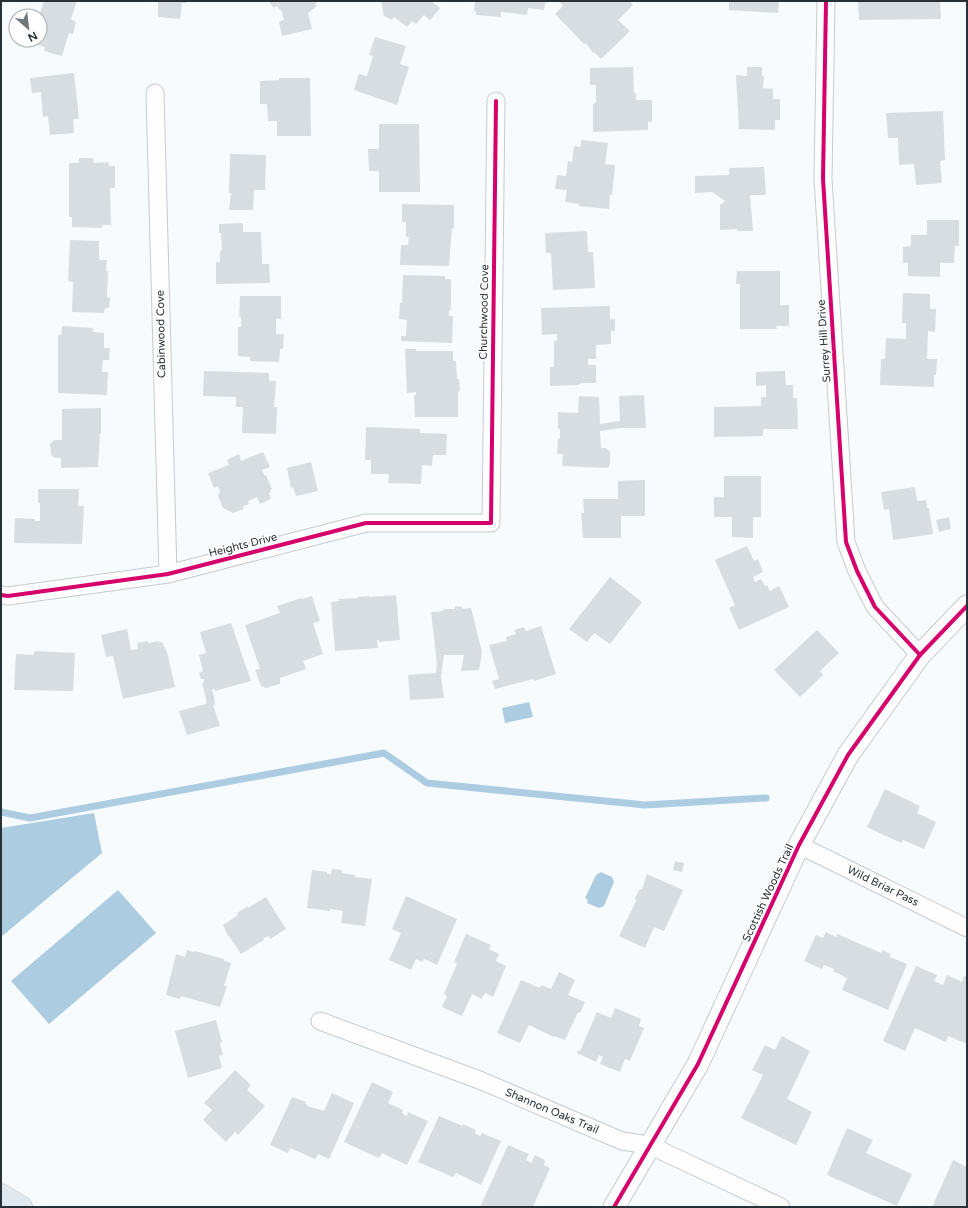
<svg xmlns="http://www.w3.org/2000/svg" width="968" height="1208" viewBox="0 0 968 1208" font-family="'Varela Round',sans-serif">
<rect width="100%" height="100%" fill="#f8fbfd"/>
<g fill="#accce2">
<path d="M529,702L533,717L505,723L502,708Z"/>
<path d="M94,813L102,853L1,937V828Z"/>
<path d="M601,872L612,877L614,882L604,906L599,908L587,903L588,900L585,898L596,875Z"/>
<path d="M118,890L156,933L49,1024L11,981Z"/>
</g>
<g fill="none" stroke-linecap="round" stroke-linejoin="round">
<path stroke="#accce2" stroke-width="7" d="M1,812L30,818L384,753L427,783L645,805L766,798"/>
</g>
<g fill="#d8dde1">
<path d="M44,1H77L71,19L76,22L73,34L69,33L62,56L44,51L45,47L31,43L32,40H40L39,16Z"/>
<path d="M158,1H187L186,3H182L180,19L158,17Z"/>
<path d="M268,1H318L315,4L317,6L308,13L312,29L282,36L279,22L284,20L282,12L277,6L274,8Z"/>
<path d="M381,1H431L440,8L430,20L424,15L416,24L412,21L407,27L394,17L392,20L384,16Z"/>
<path d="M475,1H547V3H545L544,10L528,8L527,15L501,12V17L476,15V11H474Z"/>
<path d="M561,1H630L633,5L618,20L630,31L601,59L594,52L593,53L586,43L584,44L555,14L563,6L560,2Z"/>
<path d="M729,1H779L778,13L729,10Z"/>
<path d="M858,1H940L941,19L859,20Z"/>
<path d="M375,37L406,46L400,64L409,67L397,105L354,90L359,74L367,76L373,56L369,55Z"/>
<path d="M633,67L634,93H636V100H652V122H648V130L593,132V104L596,103V85H590V68Z"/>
<path d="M747,67H762V76H764L763,88L773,89V99H780V120H775V130L739,129L736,75L747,76Z"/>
<path d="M74,73L79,119H73L74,133L50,135L48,116L43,117L41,92L32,93L30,78Z"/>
<path d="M279,78H310L311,136H277V121H268L267,104H260V81L279,80Z"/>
<path d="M943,111L945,160L940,161L942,183L916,185L914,164L899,165L898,138H888L886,113Z"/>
<path d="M379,124H419L420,192H379V171H369L368,149H379Z"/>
<path d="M581,140L608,143L605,164L615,165L612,195H610L609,209L579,206V204L565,202L567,190L555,189L557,175L566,176L568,161L572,162L574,146L581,147Z"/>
<path d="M230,154L266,155L265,190H254L253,210H229L231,193H229Z"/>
<path d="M79,158H93L94,163L109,162V166H115V188H110L111,225H102V228L72,227V217H69V163H79Z"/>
<path d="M764,167L766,195H750L753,231H737V229L720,230V205L725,201L712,192L695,193V176L729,175V168Z"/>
<path d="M402,204L454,205V229L452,228L449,266L400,265L401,245H408L409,237H406V222H402Z"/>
<path d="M927,220H959V246H955L954,263H940V277L908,276V263H903V247L911,246V235H927Z"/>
<path d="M243,223V232H261L262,264H269L270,283L216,284V262H220V251L222,250L221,233H219V224Z"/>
<path d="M587,231L588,252H593L595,288L553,290L551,253H546L545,233Z"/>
<path d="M70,240L99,241V260H107L106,271H108L107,297L110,298L109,308H105L104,313L72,312L73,282L68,281Z"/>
<path d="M737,271H780V305H789V326H776L777,329H740V284H736Z"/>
<path d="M403,275L445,276V279H450L451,281V310H449V316H453L452,343L401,341V336H406L407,320L399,319L400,303H402Z"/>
<path d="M903,293L930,294V309H936L935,332L928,331L927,359H937L936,375H934V387L880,385L881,359H885L886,338L906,339V323H902Z"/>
<path d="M240,296H281V319H276V334H284L283,349H280L279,362L250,361V357L238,356V327H241V317H239Z"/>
<path d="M610,306V319H615V331H611V344L596,345V359H588V365H596V383H581L579,385L550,386V367H554V341H557V334L542,335L541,308Z"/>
<path d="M62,326L93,328V332L104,333V348H110L109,360H103L102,372H108L107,395L58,393V335H61Z"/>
<path d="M405,349H416V351H453V361H456L457,379H459L460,391L458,392V417H415L414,395H416V392L407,393Z"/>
<path d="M204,371L269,373V381H276L274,407H277L276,434L242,433L243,407H236V397L203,396Z"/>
<path d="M785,371L786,385H793V398H797L798,429H763V436L714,437V407L761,406V397H766V385L756,386V372Z"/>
<path d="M644,395L646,428H621L600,431L601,448H606L610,452V464L608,468L562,466L563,454H557L558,439L560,438V429H558V412L578,413L579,396L599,397L600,424L620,421L619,396Z"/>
<path d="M101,408V433H100L98,467L61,468V458H55L51,455L50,444L54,440H62V409Z"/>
<path d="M366,427L420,429V433L447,434L446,455H433L432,466L422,465L421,484L388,483L389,474H371V460H365Z"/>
<path d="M263,452L270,467L262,470L265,476L266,475L272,489L270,490L271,492L269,493L271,499L260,504L257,497L248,501L249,504L243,506L244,509L233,513L223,508L218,496L220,491L218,486L214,488L208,473L229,465L227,460L239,454L241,461Z"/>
<path d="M311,462L318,491L296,496L293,487L291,488L287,468Z"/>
<path d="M724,476H761V517H753V538L732,537V517H714V497H724Z"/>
<path d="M645,480V516H621V538H583L581,513H584L583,499H618V481Z"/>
<path d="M915,487L917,501L926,500L927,508H929L933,534L893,540L889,509L884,510L881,492Z"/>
<path d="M38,489H79L78,506H84L82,544L14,543L15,518L35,519V521H40V503H38Z"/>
<path d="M949,517L951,529L939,532L936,520Z"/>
<path d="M747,546L754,561L758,559L763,572L753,577L755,582L761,579L765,586L767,585L770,591L779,586L789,607L739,630L729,608L735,605L715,560Z"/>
<path d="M610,577L642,602L610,644L594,633L587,642L569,629Z"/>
<path d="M396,595L400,640L379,642V640H377L378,648L335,651L331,602L340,601L339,599L358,598V597L369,596V597Z"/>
<path d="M312,596L320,621L313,623L323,654L303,661L306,669L280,678V684L266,688L261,686L255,670L260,669L245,625L280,613L277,606L301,598L302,599Z"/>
<path d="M455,606L462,607L463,609L471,608L482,652L479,670L461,671L464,655H444L441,677L444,698L410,700L408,675L436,673L437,664L431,612L444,611L443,609H455Z"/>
<path d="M231,623L251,681L215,691V689H212L214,697L215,705H213L220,726L187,735L179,711L206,704V699L202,683L204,682V679H201L199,673L203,671L199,655L206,653L200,632Z"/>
<path d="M541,626L556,674L534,681L533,679L495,689L492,681L499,679L489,645L507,641L506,637L516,634L514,630L524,627L526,631Z"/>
<path d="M127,629L131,650L138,649L137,643L148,641V643L159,641V643L162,642L167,652L175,687L123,699L113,656L106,657L101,635Z"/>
<path d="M817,630L839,653L820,671L823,675L800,697L774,670Z"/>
<path d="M34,651L75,653L73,691L14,690L16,654L34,655Z"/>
<path d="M885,789L920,806L917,813L936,822L924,849L903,840L901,843L867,827Z"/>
<path d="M675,861L684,863L682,872L673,870Z"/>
<path d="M332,869L342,870V873L355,875V877L372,879L365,926L341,923L343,911L330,909V911L307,908L312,870L327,872V874H331Z"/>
<path d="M647,874L683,890L664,931L654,927L645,948L619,936L636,901L635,898L639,890L642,889Z"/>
<path d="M406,896L457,919L437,965L424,959L423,962L416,959L411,970L389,960L401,933L392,929Z"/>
<path d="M266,897L286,929L270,939L268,936L263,939L264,940L241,954L229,936H228L223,925L238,915L237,913L248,906V908Z"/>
<path d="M826,932L836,937L837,934L881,953L882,950L891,954L890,957L907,964L888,1010L842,990L847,978L833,971L834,969L824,965L822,969L804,961L816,935L823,938Z"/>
<path d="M466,934L491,945L489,949L499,954L496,961L506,966L493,997L485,993L482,999L472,994L462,1016L442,1007L447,996L444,994L457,964L454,962Z"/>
<path d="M187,950L194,952L195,951L224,959V961L231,963L224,986H227L220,1007L181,996L180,999L166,995L176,954L185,957Z"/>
<path d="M916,966L937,975L934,981L943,985L947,975L962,982L964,976L967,977V1044L948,1036L946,1042L915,1028L905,1051L883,1041Z"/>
<path d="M559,972L575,980L568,995L585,1002L580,1013L578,1012L565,1040L554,1036V1037L529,1025L520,1043L497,1033L521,980L540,988L541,985L551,989Z"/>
<path d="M615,1008L641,1019L639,1026L644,1028L630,1061L625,1059L620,1072L600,1064L603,1057L599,1055L596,1062L577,1053L578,1050L580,1051L597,1012L611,1018Z"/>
<path d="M216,1020L222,1042L220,1043L223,1055L219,1056L222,1068L188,1078L175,1031Z"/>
<path d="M782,1036L810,1051L787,1099L812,1112L796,1145L741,1118L763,1075L752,1070L765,1045L775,1050Z"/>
<path d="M235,1070L251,1085L247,1090L265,1106L238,1135L235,1132L226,1142L203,1120L212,1110L204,1103Z"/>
<path d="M372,1082L393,1092L388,1103L403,1110L402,1113L407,1116L408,1112L428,1121L407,1165L382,1153L379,1158L344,1142Z"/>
<path d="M332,1093L354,1103L329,1159L318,1154L315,1159L290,1148L288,1153L270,1145L292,1097L306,1102L305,1104L308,1105L307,1106L324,1111Z"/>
<path d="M439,1116L463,1126V1124L476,1130L475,1133L480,1136L482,1133L501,1141L481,1185L456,1173L453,1177L418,1162Z"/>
<path d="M847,1128L873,1140L866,1153L912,1174L897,1206L827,1175Z"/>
<path d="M508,1145L529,1154L526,1160L531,1163L535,1155L545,1160L544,1165L550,1168L533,1207H480Z"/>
<path d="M953,1160L967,1167V1207H932Z"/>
</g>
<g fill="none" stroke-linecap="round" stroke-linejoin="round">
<g stroke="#c5cbce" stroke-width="19">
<g id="minor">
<path d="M826,1L823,179L846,542L857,571L875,607L920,655"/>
<path d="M155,93L168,574"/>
<path d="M1,595L8,596L168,574L366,523H491L496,101"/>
<path d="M799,845L967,928"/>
<path d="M320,1021L482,1081L622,1141L649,1145L781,1207"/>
</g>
</g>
<g stroke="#c5cbce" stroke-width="23">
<path id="tertiary" d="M614,1207L698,1064L799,845L848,755L920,655L967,606"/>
</g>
<g stroke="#d6d8da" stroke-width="24">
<path id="trunk" d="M1,1195L21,1207"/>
</g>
<use href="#minor" stroke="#fefeff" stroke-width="17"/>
<use href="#tertiary" stroke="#fefeff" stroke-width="21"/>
<use href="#trunk" stroke="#e0e9f0" stroke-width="22"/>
<g stroke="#fff" stroke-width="6">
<g id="cycleway">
<path d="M826,1L823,179L846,542L857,571L875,607L920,655"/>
<path d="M1,595L8,596L168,574L366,523H491L496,101"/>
<path d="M614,1207L698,1064L799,845L848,755L920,655L967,606"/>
</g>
</g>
<use href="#cycleway" stroke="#d6006c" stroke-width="4"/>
</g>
<g text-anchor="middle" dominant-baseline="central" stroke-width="3" stroke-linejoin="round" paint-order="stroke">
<g font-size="11" fill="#293136" stroke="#fff">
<text transform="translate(484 312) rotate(-89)">Churchwood Cove</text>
<text transform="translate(161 334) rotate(-91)">Cabinwood Cove</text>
<text transform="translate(824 341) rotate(-94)">Surrey Hill Drive</text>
<text transform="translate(243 545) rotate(-14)">Heights Drive</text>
<text transform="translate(883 886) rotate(26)">Wild Briar Pass</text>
<text transform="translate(768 893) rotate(-65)">Scottish Woods Trail</text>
<text transform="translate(552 1111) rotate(23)">Shannon Oaks Trail</text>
</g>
</g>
<rect width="968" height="1208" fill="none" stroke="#293136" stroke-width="4"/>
<g transform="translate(28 28) rotate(152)"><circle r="19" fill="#ffffff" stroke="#a9adaf"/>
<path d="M0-3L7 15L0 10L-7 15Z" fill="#71787c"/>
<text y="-6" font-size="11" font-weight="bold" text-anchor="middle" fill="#293136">N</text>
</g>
</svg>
